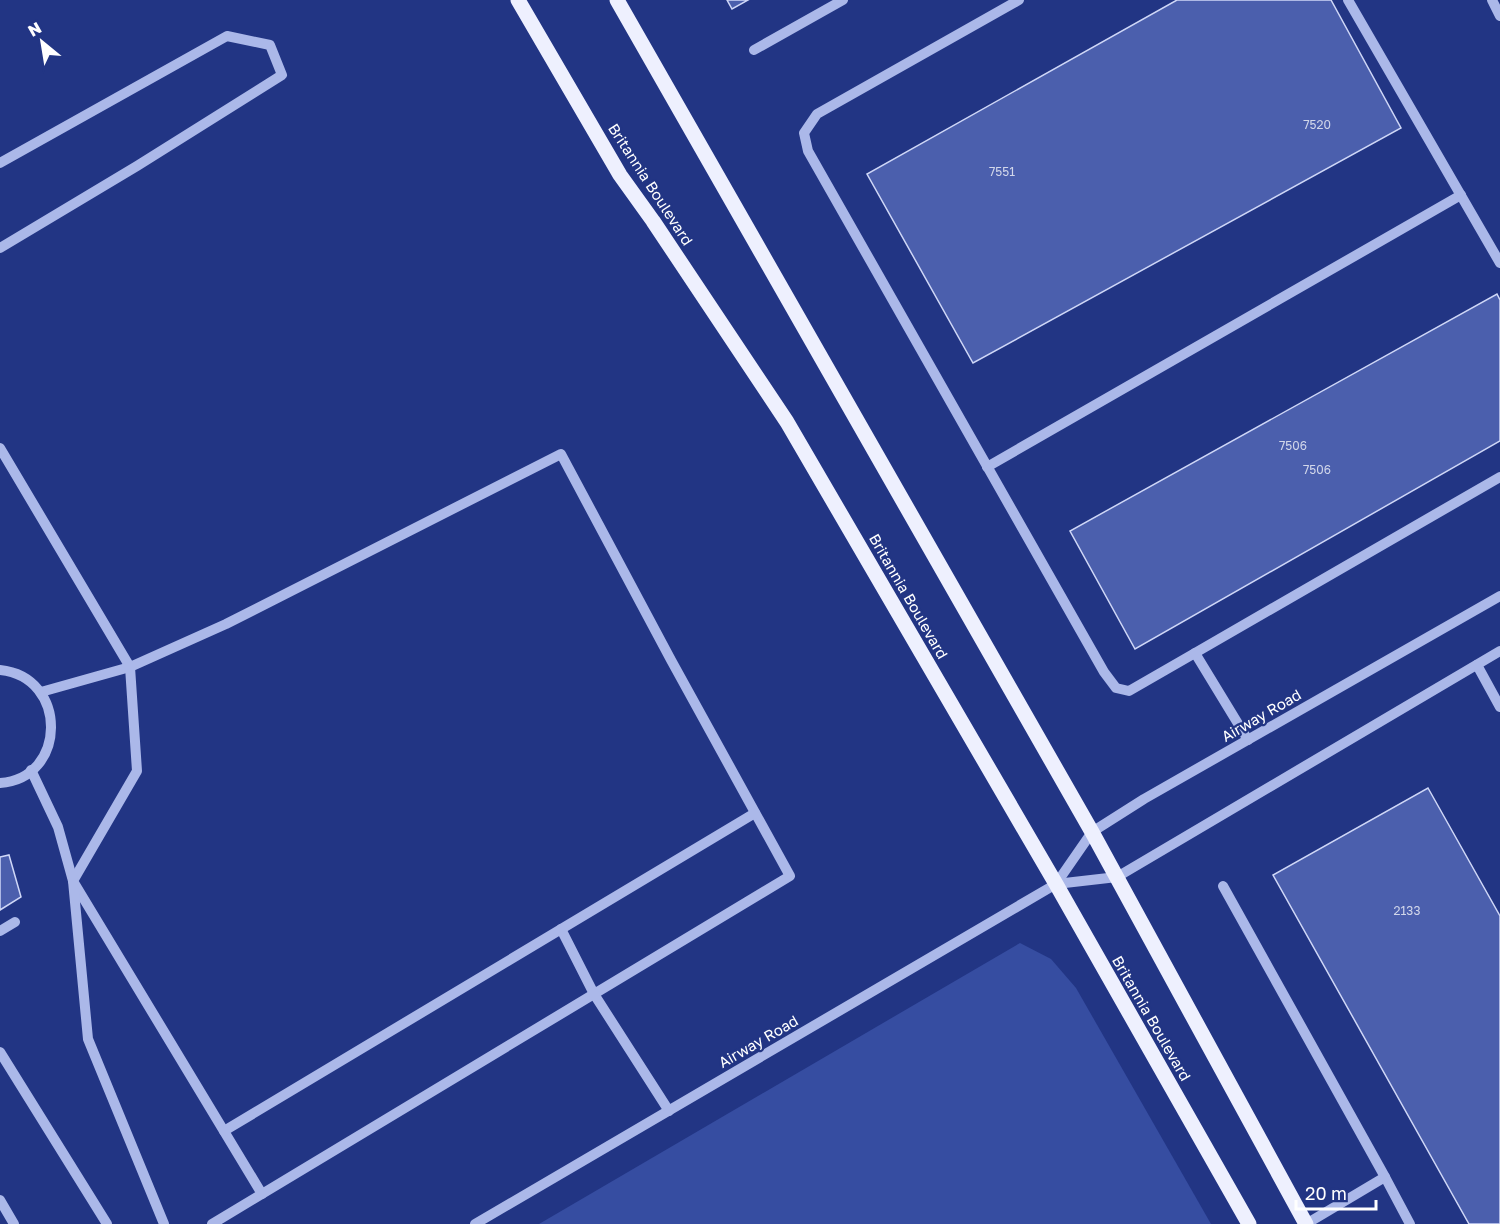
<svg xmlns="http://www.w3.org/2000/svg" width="1500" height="1224" viewBox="0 0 1500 1224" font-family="'Golos Text',sans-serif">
<rect width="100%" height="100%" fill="#223584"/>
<path fill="#364da1" d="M1020,943L1051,959L1076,988L1211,1224H539Z"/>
<g fill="#4b5fad" stroke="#cfd7f7" stroke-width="1.5">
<path d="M727,0H748L732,9Z"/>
<path d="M1177,0H1331L1401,128L973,363L867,174Z"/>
<path d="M1497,294L1500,300V441L1135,649L1070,531Z"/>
<path d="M1428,788L1500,916V1224H1469L1273,875Z"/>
<path d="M9,855L21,897L0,910V857Z"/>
</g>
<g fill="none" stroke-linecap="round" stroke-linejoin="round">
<g stroke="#abb8e9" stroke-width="10">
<path d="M1019,0L817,114L804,133L808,151L1104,672L1116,688L1129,691L1195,653"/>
<path d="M1348,0L1500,263"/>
<path d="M1492,0L1500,16"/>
<path d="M754,50L843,0"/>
<path d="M0,163L227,36L270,45L282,75L137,166L0,248"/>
<path d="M0,448L130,667L137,771L73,881L262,1194"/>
<path d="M987,467L1461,195"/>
<path d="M1477,665L1500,707"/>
<path d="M0,670C69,677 67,779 0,783"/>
<path d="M41,692L130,667L226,624L561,454L671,660L790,876L212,1224"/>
<path d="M1248,740L1195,653L1500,477"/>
<path d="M31,770L58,827L73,881L88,1039L164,1224"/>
<path d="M1056,884L1092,832L1144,799L1500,596"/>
<path d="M1223,886L1385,1177L1306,1224"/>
<path d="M561,929L594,994L669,1111"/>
<path d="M0,931L15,922"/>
<path d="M0,1052L107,1224"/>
<path d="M224,1131L755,813"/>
<path d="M1385,1177L1410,1224"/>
<path d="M0,1200L14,1224"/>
<path d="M475,1224L1056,884L1117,877L1500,651"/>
</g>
<g stroke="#eef0fe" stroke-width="15">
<path d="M518,0L620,175L653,221L787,422L1056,884L1249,1224"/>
<path d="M617,0L1092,832L1306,1224"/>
</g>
</g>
<g text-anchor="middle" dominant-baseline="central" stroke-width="4.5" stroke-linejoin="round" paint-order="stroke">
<g font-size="12" fill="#d2d7ea">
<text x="1317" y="124">7520</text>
<text x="1002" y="171">7551</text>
<text x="1293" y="445">7506</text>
<text x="1317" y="469">7506</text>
<text x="1407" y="910">2133</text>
</g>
<g font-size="15" fill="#fff" stroke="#223584">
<text transform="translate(651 184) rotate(57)">Britannia Boulevard</text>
<text transform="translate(909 596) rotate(60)">Britannia Boulevard</text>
<text transform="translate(1261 715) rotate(-30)">Airway Road</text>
<text transform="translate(1152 1018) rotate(60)">Britannia Boulevard</text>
<text transform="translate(758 1041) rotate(-30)">Airway Road</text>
</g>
</g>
<g transform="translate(42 42) rotate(330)" stroke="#223584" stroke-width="4.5" paint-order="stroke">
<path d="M0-4.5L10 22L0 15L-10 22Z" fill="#ffffff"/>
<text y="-9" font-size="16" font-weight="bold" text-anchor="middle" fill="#ffffff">N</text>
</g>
<path d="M1296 1200v9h80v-9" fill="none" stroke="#ffffff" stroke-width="3"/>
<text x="1305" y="1200" font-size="18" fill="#ffffff" stroke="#223584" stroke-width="4.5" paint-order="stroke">20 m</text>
</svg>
